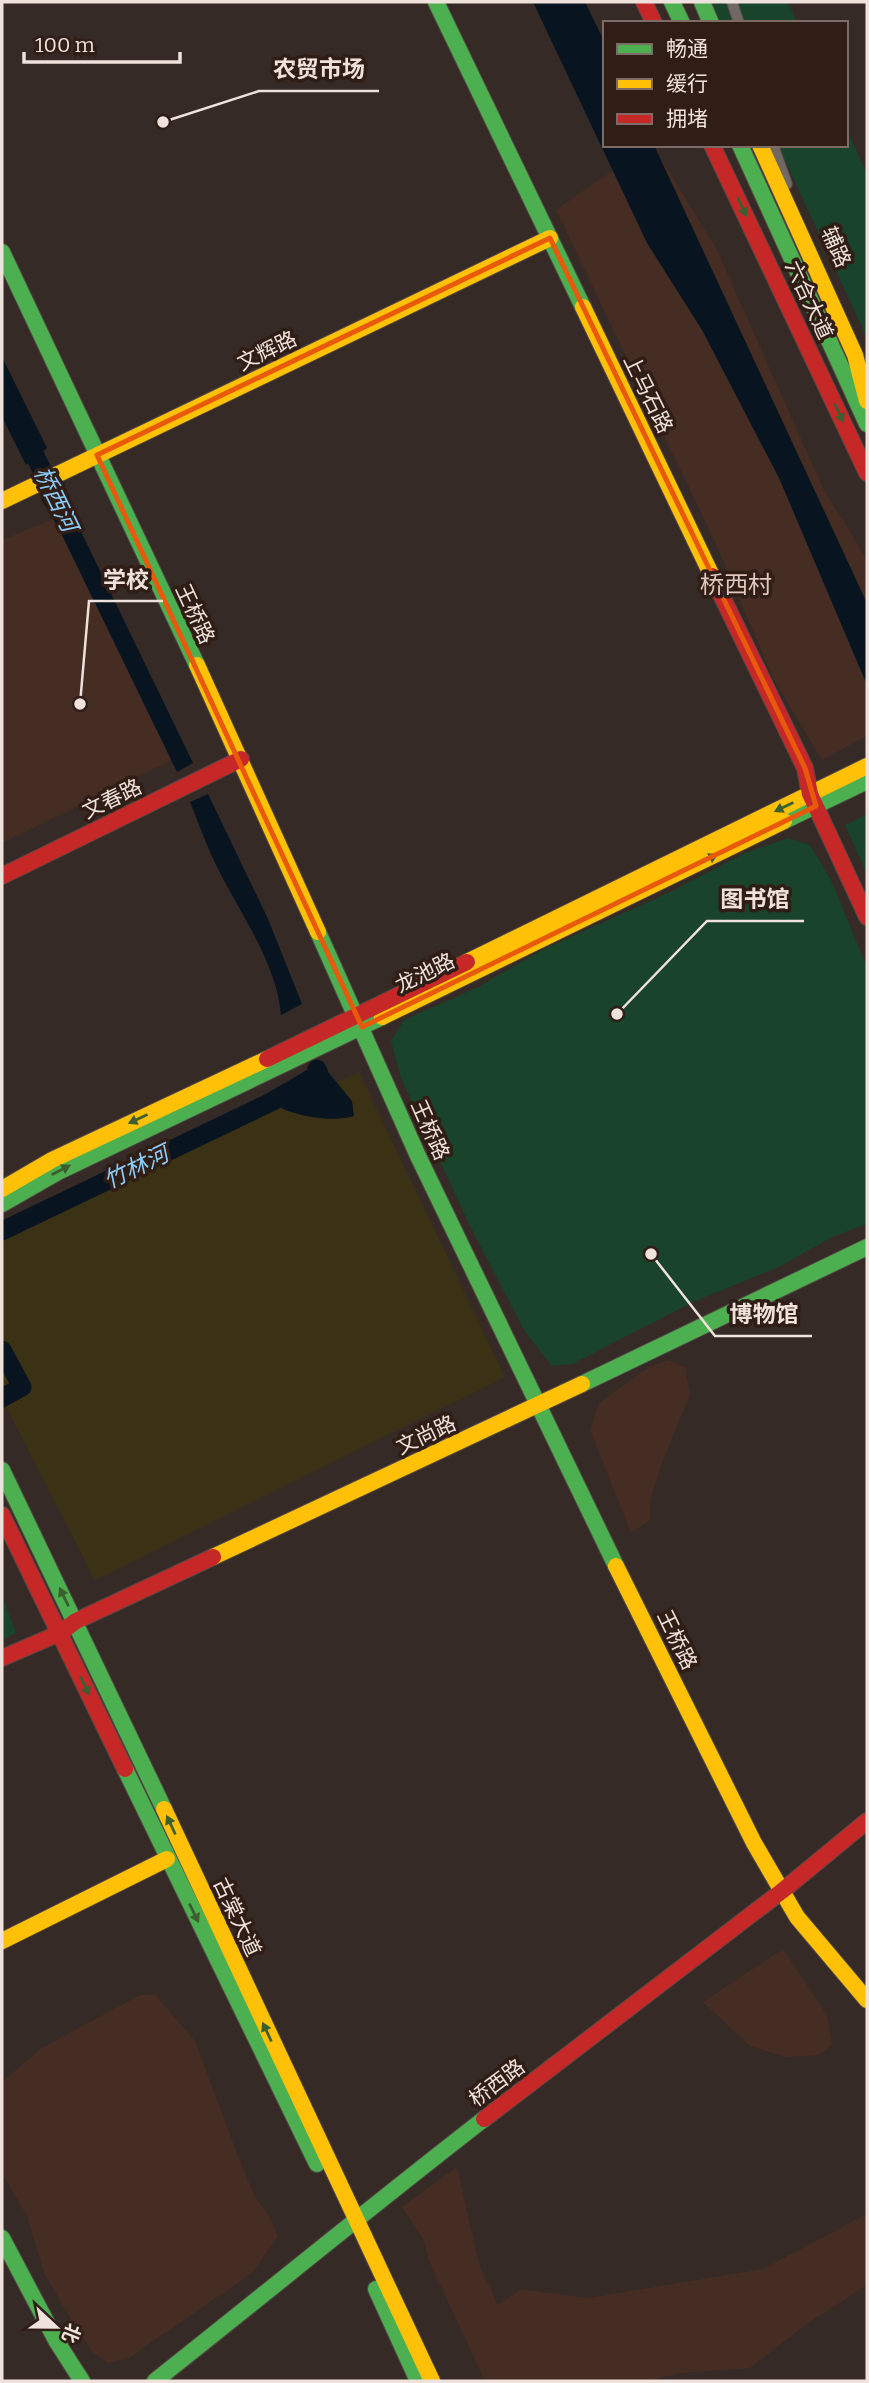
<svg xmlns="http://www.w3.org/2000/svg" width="869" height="2383" viewBox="0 0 869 2383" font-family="Bitter,'Noto Sans SC',serif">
<rect width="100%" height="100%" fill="#352a25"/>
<g fill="#452d23">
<path d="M655,149L716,248L823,488L867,560V736L822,760L774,680L716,544L556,210L601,178Z"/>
<path d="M58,517L184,754L2,843V540Z"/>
<path d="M669,1360L685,1367L690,1395L661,1465L650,1501V1520L631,1533L590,1430L599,1403L649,1367Z"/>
<path d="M783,1949L827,2015L832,2044L819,2055L786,2057L750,2046L703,2002Z"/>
<path d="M155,1994L195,2041L238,2156L255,2197L269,2216L278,2237L252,2273L129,2358L109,2363L93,2353L69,2316L44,2273L27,2216L2,2173V2082L40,2049L140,1995Z"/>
<path d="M457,2167L479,2264L498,2305L521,2289L588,2298L763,2269L867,2214V2285L807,2324L750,2368L681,2373L648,2381H485L429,2261L424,2240L402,2207Z"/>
</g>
<g fill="#19432b">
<path d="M711,2H788L797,23H721Z"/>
<path d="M846,128L867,174V338L778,145H846Z"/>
<path d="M867,814V874L845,825Z"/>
<path d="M788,838L810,845L831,880L867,967V1224L832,1237L779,1267L693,1302L572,1364L552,1366L525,1332L470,1226L401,1078L391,1041L404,1020L478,987L544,949L668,893L745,853Z"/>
<path d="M2,1596L16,1633L2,1640Z"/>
</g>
<path fill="#3b3215" d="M359,1072L505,1377L95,1580L2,1399V1235Z"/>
<g fill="#081520">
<path d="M533,2H585L605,43V145H654L867,603V685L779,478L702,330L647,243Z"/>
<path d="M2,357L47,448L26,465L2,417Z"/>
<path d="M66,488L74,517L193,763L177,772L58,527L41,499Z"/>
<path d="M208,794L268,919L302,1004L281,1015C277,964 240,913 217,867C207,847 199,824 190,802Z"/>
<path d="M329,1073L352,1101L354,1116C332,1123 289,1116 271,1102C287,1087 306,1075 329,1073Z"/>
</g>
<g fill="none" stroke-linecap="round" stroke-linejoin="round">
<g stroke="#081520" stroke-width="19">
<path d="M2,387L64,516"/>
<path d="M2,1231L271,1102L319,1074L317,1069"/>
<path d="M2,1350L22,1387L2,1398"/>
</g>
<g stroke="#524844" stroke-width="12">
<g id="street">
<path d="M732,2L739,23"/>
<path d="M773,145L787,184"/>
</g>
</g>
<g stroke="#524844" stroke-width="18">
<g id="fast">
<path d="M436,2L583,307"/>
<path d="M672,2L682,23"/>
<path d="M702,2L711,23"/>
<path d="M740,145L867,424"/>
<path d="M2,252L197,665"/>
<path d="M784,821L867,781"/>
<path d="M318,932L418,1156L616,1566"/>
<path d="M2,1204L58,1172L382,1017"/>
<path d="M582,1384L867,1247"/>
<path d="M2,1470L164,1809"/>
<path d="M125,1769L317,2164"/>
<path d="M2,2238L57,2342L82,2381"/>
<path d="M376,2289L418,2381"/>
<path d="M155,2381C265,2294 373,2205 484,2119"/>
</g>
</g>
<g stroke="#524844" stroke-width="18">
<g id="slow">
<path d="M760,145L855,355L867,401"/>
<path d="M583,307L712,576"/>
<path d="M2,501L550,238"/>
<path d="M197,665L318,932"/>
<path d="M467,962L867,766"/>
<path d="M382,1017L784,821"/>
<path d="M2,1189L52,1160L267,1059"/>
<path d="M213,1557L582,1384"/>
<path d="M616,1566L754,1843L797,1917L867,2000"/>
<path d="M164,1809L432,2381"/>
<path d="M2,1941L167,1859"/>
</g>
</g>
<g stroke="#524844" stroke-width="18">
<g id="jam">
<path d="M644,2L654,23"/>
<path d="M712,145L867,473"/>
<path d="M712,576L805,768L810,794L867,917"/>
<path d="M2,876L241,759"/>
<path d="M267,1059L467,962"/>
<path d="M2,1515L125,1769"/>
<path d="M2,1658L60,1633L76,1621L213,1557"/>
<path d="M484,2119L782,1891L867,1821"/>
</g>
</g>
<use href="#street" stroke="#706864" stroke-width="10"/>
<use href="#fast" stroke="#4caf50" stroke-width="16"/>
<use href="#slow" stroke="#ffc107" stroke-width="16"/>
<use href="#jam" stroke="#c62828" stroke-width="16"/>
</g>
<defs><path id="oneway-solid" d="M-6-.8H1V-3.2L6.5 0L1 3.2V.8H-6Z" transform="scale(1.75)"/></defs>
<g fill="#3d5f30">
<use href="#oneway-solid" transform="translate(742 207) rotate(65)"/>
<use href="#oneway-solid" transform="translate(839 413) rotate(65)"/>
<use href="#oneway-solid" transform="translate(784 807) rotate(154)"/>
<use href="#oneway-solid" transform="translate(708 859) rotate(-26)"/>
<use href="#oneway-solid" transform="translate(138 1119) rotate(155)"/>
<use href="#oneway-solid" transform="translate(61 1170) rotate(-27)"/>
<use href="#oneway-solid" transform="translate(64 1597) rotate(-116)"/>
<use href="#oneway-solid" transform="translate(85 1686) rotate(64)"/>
<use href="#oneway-solid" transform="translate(171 1825) rotate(-115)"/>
<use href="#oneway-solid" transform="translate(194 1913) rotate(64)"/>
<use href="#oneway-solid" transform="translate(267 2032) rotate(-115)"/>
</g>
<path fill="none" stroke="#e8590c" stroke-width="5" stroke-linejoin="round" d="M550,238L805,768L816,806L362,1027L97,455Z"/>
<g text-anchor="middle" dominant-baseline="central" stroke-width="7" stroke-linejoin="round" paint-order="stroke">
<g font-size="21" fill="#efe2dc" stroke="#301d15">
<text transform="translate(836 247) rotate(66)">辅路</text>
<text transform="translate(809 300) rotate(65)">六合大道</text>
<text transform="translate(267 351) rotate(-26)">文辉路</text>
<text transform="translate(648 394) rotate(64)">上马石路</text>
<text transform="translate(195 614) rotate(65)">王桥路</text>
<text transform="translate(112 799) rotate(-26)">文春路</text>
<text transform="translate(425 973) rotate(-26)">龙池路</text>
<text transform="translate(430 1130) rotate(66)">王桥路</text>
<text transform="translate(426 1435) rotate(-25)">文尚路</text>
<text transform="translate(677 1640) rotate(64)">王桥路</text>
<text transform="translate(237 1917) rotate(65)">古棠大道</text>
<text transform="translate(497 2083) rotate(-37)">桥西路</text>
</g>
<g font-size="23" font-style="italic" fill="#8bcdfa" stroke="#301d15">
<text transform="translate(56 499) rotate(64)">桥西河</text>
<text transform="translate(136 1167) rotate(-26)">竹林河</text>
</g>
<g font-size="24" fill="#e1c7bc" stroke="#301d15">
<text x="736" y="585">桥西村</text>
</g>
</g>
<path fill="none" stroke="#efe2dc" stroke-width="2.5" d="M163 122L259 91H379M80 704L89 601H163M617 1014L707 921H804M651 1254L715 1336H812"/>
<g fill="#efe2dc" stroke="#301d15" stroke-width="2.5">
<circle cx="163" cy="122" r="7"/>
<circle cx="80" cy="704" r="7"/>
<circle cx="617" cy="1014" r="7"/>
<circle cx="651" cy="1254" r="7"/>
</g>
<g font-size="23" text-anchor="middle" font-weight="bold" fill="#efe2dc" stroke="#301d15" stroke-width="7" stroke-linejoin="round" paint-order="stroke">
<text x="319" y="77">农贸市场</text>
<text x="126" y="588">学校</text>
<text x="755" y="907">图书馆</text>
<text x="764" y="1322">博物馆</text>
</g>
<rect width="869" height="2383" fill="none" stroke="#efe2dc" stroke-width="7"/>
<rect x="603" y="21" width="245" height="126" fill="#301d15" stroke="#7c6c65" stroke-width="2"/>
<rect x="617" y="44" width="35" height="10" fill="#4caf50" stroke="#7c6c65" stroke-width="2"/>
<text x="666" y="56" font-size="21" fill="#efe2dc">畅通</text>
<rect x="617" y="79" width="35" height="10" fill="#ffc107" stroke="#7c6c65" stroke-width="2"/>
<text x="666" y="91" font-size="21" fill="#efe2dc">缓行</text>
<rect x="617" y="114" width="35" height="10" fill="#c62828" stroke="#7c6c65" stroke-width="2"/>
<text x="666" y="126" font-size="21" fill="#efe2dc">拥堵</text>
<g transform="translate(56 2327) rotate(112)" stroke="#301d15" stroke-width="5" paint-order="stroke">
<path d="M0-5L12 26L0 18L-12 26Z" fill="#efe2dc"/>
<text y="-10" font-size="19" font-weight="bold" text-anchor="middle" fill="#efe2dc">北</text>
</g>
<path d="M24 52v10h156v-10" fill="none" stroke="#efe2dc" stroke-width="3.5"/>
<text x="35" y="52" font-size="21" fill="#efe2dc" stroke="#301d15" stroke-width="5" paint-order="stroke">100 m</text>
</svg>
